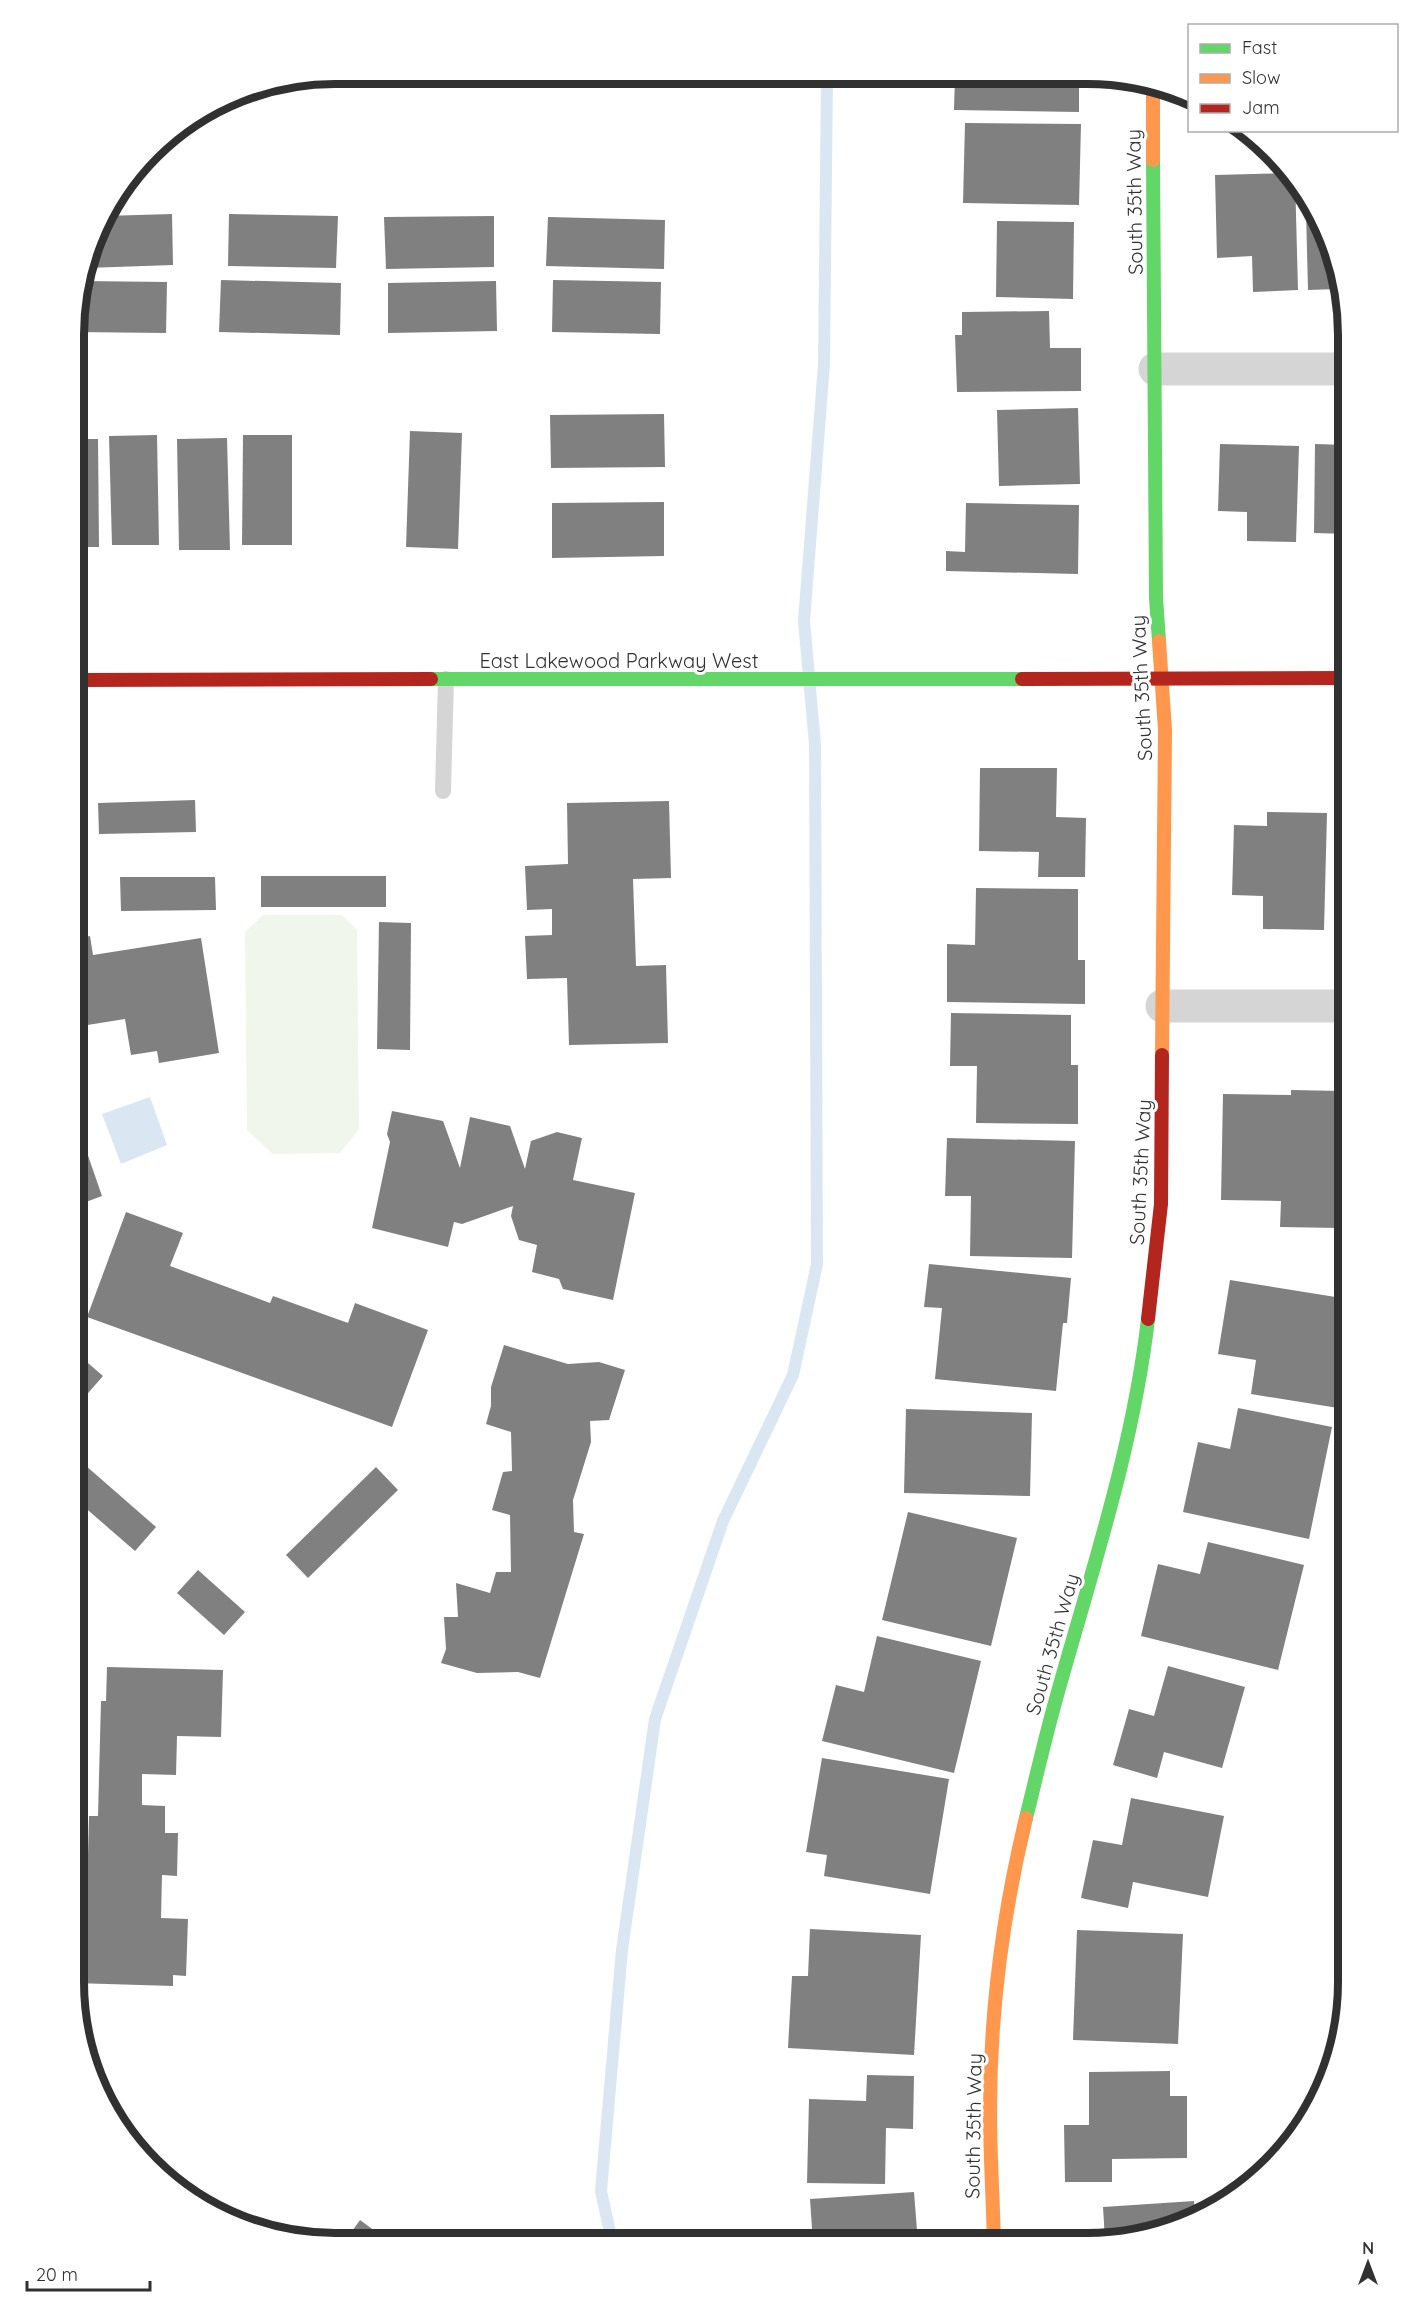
<svg xmlns="http://www.w3.org/2000/svg" width="1422" height="2317" viewBox="0 0 1422 2317" font-family="Quicksand,sans-serif">
<rect width="100%" height="100%" fill="#fff"/>
<path fill="#f1f6ed" d="M263,915H342L357,930L359,1129L340,1153L273,1154L247,1130L245,932Z"/>
<path fill="#dae7f3" d="M150,1097L167,1145L121,1164L102,1114Z"/>
<g fill="none" stroke-linecap="round" stroke-linejoin="round">
<path stroke="#dae7f3" stroke-width="12" d="M612,2242L601,2191L622,1950L655,1719L723,1521L793,1375L817,1264L815,744L804,621L824,364L827,75"/>
</g>
<g fill="#808080">
<path d="M955,75L1079,76V112L954,110Z"/>
<path d="M965,123L1081,124L1079,205L963,203Z"/>
<path d="M1292,173L1295,176L1298,290L1253,292L1252,256L1217,258L1215,175Z"/>
<path d="M1306,210H1314L1329,235L1339,289L1308,290Z"/>
<path d="M172,214L173,265L86,268L103,216Z"/>
<path d="M229,214L338,216L336,268L228,266Z"/>
<path d="M494,216V267L386,269L384,217Z"/>
<path d="M548,217L665,220L664,269L546,266Z"/>
<path d="M997,221L1074,222L1073,299L996,297Z"/>
<path d="M221,280L341,283L340,335L219,332Z"/>
<path d="M553,280L661,282L660,334L552,332Z"/>
<path d="M82,281L167,282L166,333L76,332V301Z"/>
<path d="M496,281L497,331L388,333V283Z"/>
<path d="M1049,311L1050,348H1081V391L957,392L955,335H962V312Z"/>
<path d="M1078,408L1080,484L999,486L997,410Z"/>
<path d="M664,414L665,467L551,468L550,415Z"/>
<path d="M410,431L462,433L458,549L406,547Z"/>
<path d="M157,435L159,545H112L109,436Z"/>
<path d="M243,435H292V545H242Z"/>
<path d="M227,438L230,550H179L177,439Z"/>
<path d="M76,439H98L99,547H75Z"/>
<path d="M1220,444L1299,446L1296,542L1247,541V512L1218,511Z"/>
<path d="M1315,444L1348,445V534L1314,533Z"/>
<path d="M664,502V556L552,558V503Z"/>
<path d="M966,503L1079,505L1078,574L946,571V551L965,552Z"/>
<path d="M980,768H1057L1056,817L1086,818L1085,877H1038L1039,852L979,851Z"/>
<path d="M195,800L196,832L99,834L98,803Z"/>
<path d="M669,801L671,878L633,879L636,966L666,965L668,1043L569,1045L567,978L527,979L525,936L552,935V909L527,910L525,866L568,864L567,803Z"/>
<path d="M1267,812L1327,813L1324,930L1263,929V896L1232,895L1234,825L1267,826Z"/>
<rect x="261" y="876" width="125" height="31"/>
<path d="M120,877H215L216,910L121,911Z"/>
<path d="M976,888L1078,889V960H1085V1004L947,1002V944L975,945Z"/>
<path d="M379,922L411,923L410,1050L377,1049Z"/>
<path d="M90,936L93,955L201,938L219,1053L159,1063L157,1051L131,1055L125,1019L75,1027V939Z"/>
<path d="M951,1013L1071,1015V1065H1078V1124L976,1123L977,1066H950Z"/>
<path d="M1291,1090L1341,1091L1339,1228L1280,1227L1281,1201L1221,1200L1223,1094L1291,1095Z"/>
<path d="M392,1111L443,1121L460,1168L470,1117L510,1126L525,1169L531,1141L557,1132L582,1138L573,1180L635,1193L613,1300L563,1289L559,1279L532,1272L537,1245L519,1240L511,1216L513,1206L462,1224L454,1222L448,1247L372,1228L390,1142L387,1134Z"/>
<path d="M75,1118L102,1196L75,1206Z"/>
<path d="M947,1138L1075,1141L1072,1258L970,1256L971,1196H945Z"/>
<path d="M126,1212L183,1233L170,1266L270,1303L273,1296L348,1323L355,1303L428,1330L392,1427L87,1317Z"/>
<path d="M929,1264L1071,1278L1067,1323H1063L1056,1391L935,1379L942,1308L924,1307Z"/>
<path d="M1230,1280L1348,1299V1342L1338,1408L1251,1394L1256,1360L1218,1354Z"/>
<path d="M504,1345L568,1364L599,1362L625,1370L609,1420L590,1421L591,1442L573,1500L574,1532L584,1534L540,1678L518,1672L477,1673L441,1663L446,1649L444,1617H458L456,1583L490,1593L496,1572H511L510,1515L492,1510L503,1472L512,1471L511,1432L486,1424L491,1406V1387Z"/>
<path d="M74,1351L103,1376L82,1400L74,1393Z"/>
<path d="M1238,1408L1332,1427L1309,1539L1183,1512L1198,1442L1230,1449Z"/>
<path d="M906,1409L1032,1413L1030,1496L904,1493Z"/>
<path d="M85,1465L156,1527L135,1551L74,1498V1477Z"/>
<path d="M376,1467L398,1490L308,1578L286,1555Z"/>
<path d="M908,1512L1017,1538L991,1646L882,1620Z"/>
<path d="M1208,1542L1304,1565L1278,1670L1141,1636L1158,1564L1200,1574Z"/>
<path d="M198,1570L245,1612L224,1635L177,1593Z"/>
<path d="M877,1636L981,1661L954,1773L822,1741L836,1685L864,1692Z"/>
<path d="M1168,1666L1245,1687L1222,1768L1164,1752L1157,1778L1113,1765L1129,1709L1154,1716Z"/>
<path d="M107,1667L223,1670L221,1737L177,1736L176,1775L142,1774V1805L165,1806V1833H178L177,1876L162,1875L161,1918L188,1919L186,1976L173,1975V1986L74,1983V1931H86L89,1816H98L101,1701H106Z"/>
<path d="M822,1758L949,1779L930,1894L824,1876L827,1855L806,1852Z"/>
<path d="M1131,1798L1224,1816L1208,1897L1133,1882L1128,1908L1081,1898L1093,1840L1122,1845Z"/>
<path d="M810,1929L921,1935L914,2055L788,2048L792,1976H808Z"/>
<path d="M1077,1930L1183,1934L1178,2044L1073,2040Z"/>
<path d="M1170,2071V2096H1187V2158L1112,2159V2182H1065L1064,2125H1089V2072Z"/>
<path d="M867,2075L914,2076L913,2129L886,2128L885,2184L807,2183L809,2099L866,2101Z"/>
<path d="M914,2192L918,2243H813L810,2199Z"/>
<path d="M1194,2201L1195,2219L1187,2224L1105,2240L1103,2207Z"/>
<path d="M360,2220L390,2242L345,2241Z"/>
</g>
<g fill="none" stroke-linecap="round" stroke-linejoin="round">
<path stroke="#d5d5d5" stroke-width="16" d="M443,791L446,679"/>
<g stroke="#d5d5d5" stroke-width="33">
<path d="M1155,369H1348"/>
<path d="M1162,1006H1348"/>
</g>
<g stroke="#63d668" stroke-width="14">
<path d="M1153,160L1156,598L1159,641"/>
<path d="M431,679H1022"/>
<path d="M1026,1818C1036,1778 1045,1738 1056,1699C1091,1573 1133,1449 1148,1319"/>
</g>
<g stroke="#ff974d" stroke-width="14">
<path d="M1153,84V160"/>
<path d="M1159,641L1165,730L1162,1055"/>
<path d="M994,2243C993,2199 990,2155 990,2111C990,2013 1003,1913 1026,1818"/>
</g>
<g stroke="#b3261e" stroke-width="14">
<path d="M1022,679L1348,678"/>
<path d="M75,680L431,679"/>
<path d="M1148,1319L1161,1204L1162,1055"/>
</g>
</g>
<g text-anchor="middle" dominant-baseline="central" stroke-width="6" stroke-linejoin="round" paint-order="stroke">
<g font-size="20" fill="#313131" stroke="#fff">
<text transform="translate(1134 202) rotate(-91)">South 35th Way</text>
<text x="619" y="660">East Lakewood Parkway West</text>
<text transform="translate(1141 688) rotate(-93)">South 35th Way</text>
<text transform="translate(1140 1172) rotate(-87)">South 35th Way</text>
<text transform="translate(1052 1644) rotate(-74)">South 35th Way</text>
<text transform="translate(973 2126) rotate(-89)">South 35th Way</text>
</g>
</g>
<path d="M0 0H1422V2317H0ZM335 84H1087A251 251 0 0 1 1338 335V1982A251 251 0 0 1 1087 2233H335A251 251 0 0 1 84 1982V335A251 251 0 0 1 335 84Z" fill="#fff" fill-rule="evenodd"/>
<path fill="none" stroke="#313131" stroke-width="8" d="M335 84H1087A251 251 0 0 1 1338 335V1982A251 251 0 0 1 1087 2233H335A251 251 0 0 1 84 1982V335A251 251 0 0 1 335 84Z"/>
<rect x="1188" y="24" width="210" height="108" fill="#ffffff" stroke="#adadad" stroke-width="1.5"/>
<rect x="1200" y="44" width="30" height="9" fill="#63d668" stroke="#adadad" stroke-width="1.5"/>
<text x="1242" y="54" font-size="18" fill="#313131">Fast</text>
<rect x="1200" y="74" width="30" height="9" fill="#ff974d" stroke="#adadad" stroke-width="1.5"/>
<text x="1242" y="84" font-size="18" fill="#313131">Slow</text>
<rect x="1200" y="104" width="30" height="9" fill="#b3261e" stroke="#adadad" stroke-width="1.5"/>
<text x="1242" y="114" font-size="18" fill="#313131">Jam</text>
<g transform="translate(1368 2263)" stroke="#ffffff" stroke-width="4.5" paint-order="stroke">
<path d="M0-4.5L10 22L0 15L-10 22Z" fill="#313131"/>
<text y="-9" font-size="16" font-weight="bold" text-anchor="middle" fill="#313131">N</text>
</g>
<path d="M27 2281v9h123v-9" fill="none" stroke="#313131" stroke-width="3"/>
<text x="36" y="2281" font-size="18" fill="#313131" stroke="#ffffff" stroke-width="4.5" paint-order="stroke">20 m</text>
</svg>
